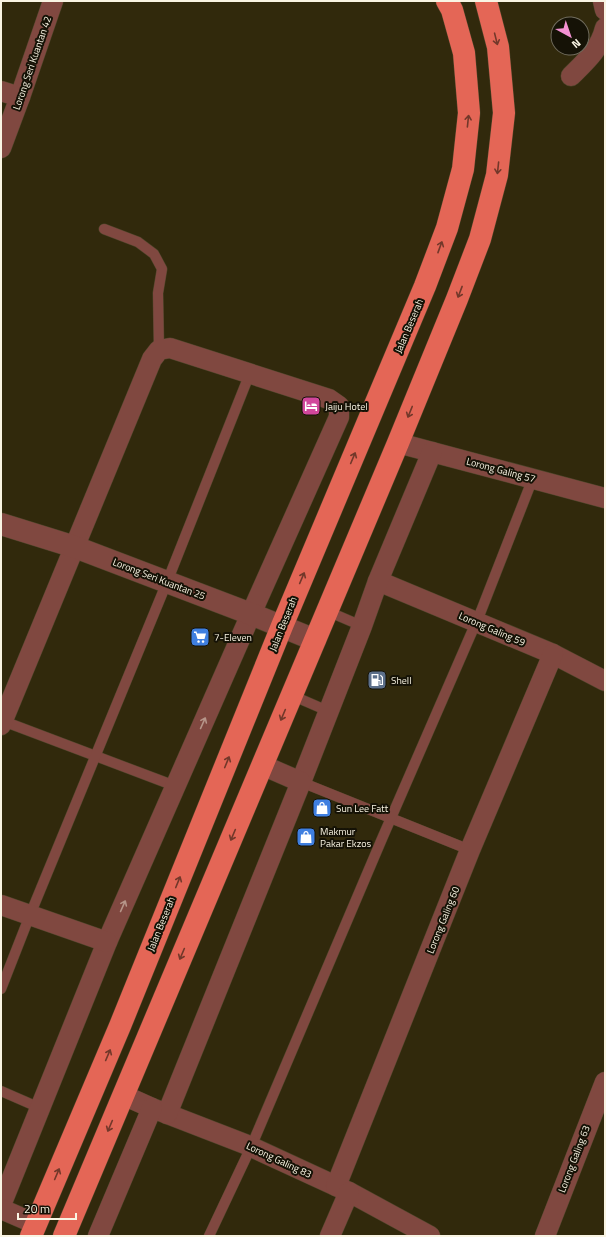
<svg xmlns="http://www.w3.org/2000/svg" width="606" height="1237" viewBox="0 0 606 1237" font-family="'Titillium Web',sans-serif">
<rect width="100%" height="100%" fill="#31290c"/>
<g fill="none" stroke-linecap="round" stroke-linejoin="round">
<g stroke="#4d452a" stroke-width="11">
<g id="service">
<path d="M104,229L138,242L154,254L162,269L158,293L159,350"/>
<path d="M327,611L362,626"/>
<path d="M291,695L328,711"/>
<path d="M3,721L175,786"/>
<path d="M301,782L470,850"/>
<path d="M1,989L30,915L167,582L250,373"/>
<path d="M1,1091L40,1108"/>
<path d="M209,1236L251,1147L381,841L481,611L533,478"/>
</g>
</g>
<g stroke="#4d452a" stroke-width="21">
<g id="minor">
<path d="M603,1L605,10"/>
<path d="M571,76C586,61 600,49 605,28"/>
<path d="M1,91L20,97"/>
<path d="M1,148L20,97L53,1"/>
<path d="M398,443L605,498"/>
<path d="M378,581L553,654L605,681"/>
<path d="M1,725L152,359L159,350L170,348L329,399L339,406V417L251,614L107,942L1,1205"/>
<path d="M301,782L362,626L378,581L432,452"/>
<path d="M1,905L107,942"/>
<path d="M123,1095L152,1108L245,1144L349,1192L430,1236"/>
<path d="M167,1114L301,782L262,765"/>
<path d="M336,1186L470,850L553,654"/>
<path d="M1,1209L36,1224"/>
<path d="M98,1236L152,1108"/>
<path d="M330,1236L349,1192"/>
<path d="M545,1236L605,1082"/>
</g>
</g>
<g stroke="#4d452a" stroke-width="23">
<path id="tertiary" d="M1,524L75,547L251,614L315,640"/>
</g>
<g stroke="#4d452a" stroke-width="23">
<g id="trunk">
<path d="M31,1236L120,1026L282,626L425,286L447,228L463,169L469,113L464,53L452,10L447,1"/>
<path d="M64,1236L398,443L457,299L480,239L497,175L504,113L498,47L486,1"/>
</g>
</g>
<use href="#service" stroke="#804840" stroke-width="10"/>
<use href="#minor" stroke="#804840" stroke-width="20"/>
<use href="#tertiary" stroke="#804840" stroke-width="22"/>
<use href="#trunk" stroke="#e46656" stroke-width="22"/>
</g>
<defs><path id="oneway-shaft" d="M-6 0H5M1.5-3L5.5 0L1.5 3" fill="none" stroke-width="1.6" stroke-linecap="round" stroke-linejoin="round"/></defs>
<g stroke="#72382a">
<use href="#oneway-shaft" transform="translate(496 39) rotate(76)"/>
<use href="#oneway-shaft" transform="translate(468 121) rotate(-84)"/>
<use href="#oneway-shaft" transform="translate(498 168) rotate(96)"/>
<use href="#oneway-shaft" transform="translate(440 247) rotate(-70)"/>
<use href="#oneway-shaft" transform="translate(460 292) rotate(111)"/>
<use href="#oneway-shaft" transform="translate(410 412) rotate(112)"/>
<use href="#oneway-shaft" transform="translate(353 458) rotate(-67)"/>
<use href="#oneway-shaft" transform="translate(302 578) rotate(-67)"/>
<use href="#oneway-shaft" transform="translate(283 715) rotate(113)"/>
<use href="#oneway-shaft" transform="translate(227 762) rotate(-68)"/>
<use href="#oneway-shaft" transform="translate(233 835) rotate(113)"/>
<use href="#oneway-shaft" transform="translate(178 882) rotate(-68)"/>
<use href="#oneway-shaft" transform="translate(182 954) rotate(113)"/>
<use href="#oneway-shaft" transform="translate(108 1055) rotate(-67)"/>
<use href="#oneway-shaft" transform="translate(110 1126) rotate(113)"/>
<use href="#oneway-shaft" transform="translate(57 1174) rotate(-67)"/>
</g>
<g stroke="#b69589">
<use href="#oneway-shaft" transform="translate(203 723) rotate(-66)"/>
<use href="#oneway-shaft" transform="translate(123 906) rotate(-66)"/>
</g>
<defs>
<g id="hotel-square" transform="scale(1)"><rect x="-9" y="-9" width="18" height="18" rx="4" fill="#d1479c" stroke="#151206"/><path d="M-6-4.5h1.5V1H6V5H4.5V3h-9V5H-6ZM-4 0a1.8 1.8 0 1 1 3.6 0ZM.5 0V-2.5h3Q6-2.5 6 0Z" fill="#fff"/></g>
<g id="supermarket-square" transform="scale(1)"><rect x="-9" y="-9" width="18" height="18" rx="4" fill="#3f7fe0" stroke="#151206"/><path d="M-6-5.5h2.5l.6 2H6L4.5 2H-2.5L-4.4-4H-6ZM-1.5 3.2a1.3 1.3 0 1 0 .1 0ZM3 3.2a1.3 1.3 0 1 0 .1 0Z" fill="#fff"/></g>
<g id="fuel-square" transform="scale(1)"><rect x="-9" y="-9" width="18" height="18" rx="4" fill="#5c6f8a" stroke="#151206"/><path d="M-5.5-6h7V0h2V4h1.3V-2.5L3-4.5l.8-.8L6-3V5H2.5V1h-1V6h-7ZM-4.2-4.7v3.2H.2V-4.7Z" fill="#fff"/></g>
<g id="shop-square" transform="scale(1)"><rect x="-9" y="-9" width="18" height="18" rx="4" fill="#3f7fe0" stroke="#151206"/><path d="M-5-2.5h2.3a2.7 3.5 0 0 1 5.4 0H5L5.5 6h-11ZM-1.5-2.5h3a1.5 2.3 0 0 0-3 0Z" fill="#fff"/></g>
</defs>
<g fill-rule="evenodd">
<use href="#hotel-square" x="311" y="406"/>
<use href="#supermarket-square" x="200" y="637"/>
<use href="#fuel-square" x="377" y="680"/>
<use href="#shop-square" x="322" y="808"/>
<use href="#shop-square" x="306" y="837"/>
</g>
<g text-anchor="middle" dominant-baseline="central" stroke-width="4" stroke-linejoin="round" paint-order="stroke">
<g font-size="10" fill="#f9f4e3" stroke="#151206">
<text transform="translate(32 63) rotate(-71)">Lorong Seri Kuantan 42</text>
<text transform="translate(409 326) rotate(-67)">Jalan Beserah</text>
<text transform="translate(501 470) rotate(15)">Lorong Galing 57</text>
<text transform="translate(159 579) rotate(21)">Lorong Seri Kuantan 25</text>
<text transform="translate(283 624) rotate(-68)">Jalan Beserah</text>
<text transform="translate(492 629) rotate(23)">Lorong Galing 59</text>
<text transform="translate(443 920) rotate(-68)">Lorong Galing 60</text>
<text transform="translate(161 924) rotate(-68)">Jalan Beserah</text>
<text transform="translate(574 1159) rotate(-69)">Lorong Galing 63</text>
<text transform="translate(279 1160) rotate(25)">Lorong Galing 83</text>
</g>
<g font-size="10" fill="#f9f4e3" stroke="#151206" text-anchor="start">
<text x="325" y="406">Jaiju Hotel</text>
<text x="214" y="637">7-Eleven</text>
<text x="391" y="680">Shell</text>
<text x="336" y="808">Sun Lee Fatt</text>
<text x="320" y="831">Makmur<tspan x="320" dy="12">Pakar Ekzos</tspan></text>
</g>
</g>
<rect width="606" height="1237" fill="none" stroke="#f9f4e3" stroke-width="4"/>
<g transform="translate(570 36) rotate(140)"><circle r="19" fill="#151206" stroke="#706c5e"/>
<path d="M0-3L7 15L0 10L-7 15Z" fill="#f491d3"/>
<text y="-6" font-size="11" font-weight="bold" text-anchor="middle" fill="#f9f4e3">N</text>
</g>
<path d="M18 1213v6h58v-6" fill="none" stroke="#f9f4e3" stroke-width="2"/>
<text x="24" y="1213" font-size="12" fill="#f9f4e3" stroke="#151206" stroke-width="3" paint-order="stroke">20 m</text>
</svg>
